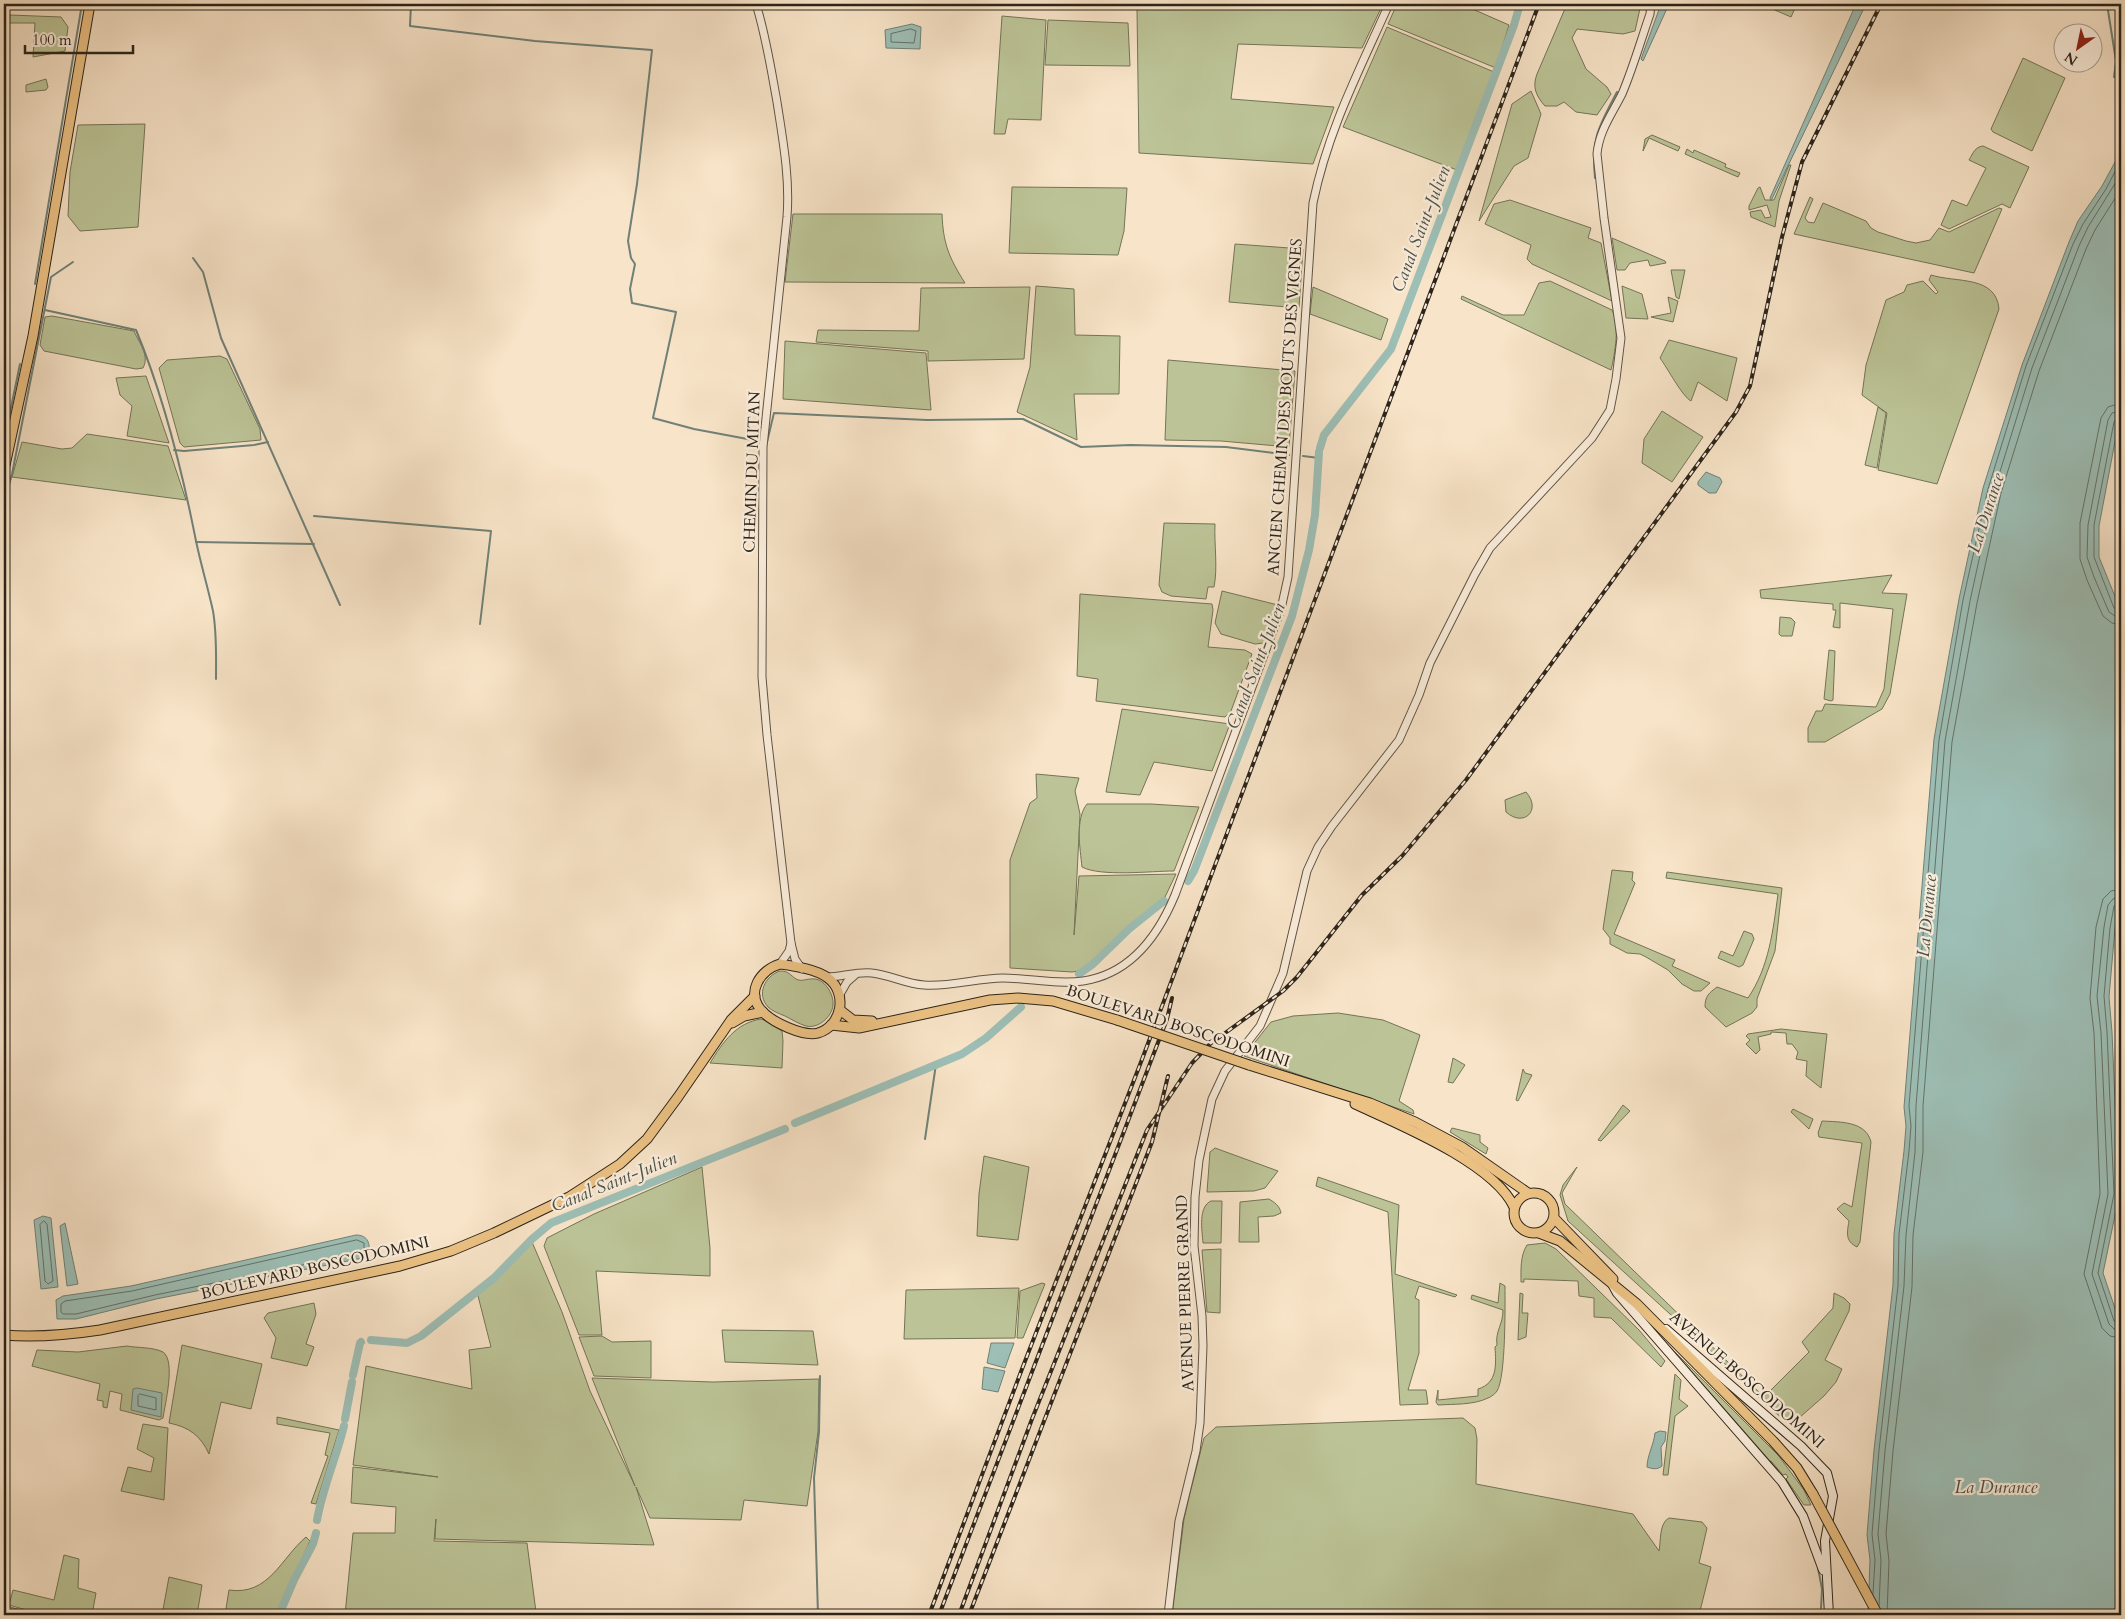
<svg xmlns="http://www.w3.org/2000/svg" width="2125" height="1619" viewBox="0 0 2125 1619" font-family="Cardo,serif">
<rect width="100%" height="100%" fill="#f8e4c8"/>
<filter id="stains"><feTurbulence type="fractalNoise" baseFrequency=".004" numOctaves="4"/><feColorMatrix values="0 0 0 0 .2 0 0 0 0 .09 0 0 0 0 .02 0 0 0 .5 -.17"/></filter>
<radialGradient id="worn" r=".72"><stop offset=".6" stop-color="#630" stop-opacity="0"/><stop offset="1" stop-color="#630" stop-opacity=".3"/></radialGradient>
<g fill="#bcc497" stroke="#747458">
<path d="M1266,4H1383L1362,48L1238,44L1231,99L1334,107L1313,164L1139,153L1137,9L1261,8Z"/>
<path d="M1397,4H1461L1509,25L1496,68L1388,24Z"/>
<path d="M1567,4H1641L1635,31L1623,34L1577,29L1572,38L1586,69L1607,87L1611,94L1597,115L1576,112L1564,102L1557,106H1545C1536,96 1532,87 1537,74Z"/>
<path d="M1761,4H1797L1791,17Z"/>
<path d="M10,15L61,17L68,27L65,51L33,57L35,23H9Z"/>
<path d="M1002,16L1046,20L1041,120L1008,119L1005,134H994Z"/>
<path d="M1048,20L1128,23L1130,66L1045,65Z"/>
<path d="M1387,27L1494,72L1457,170L1343,127Z"/>
<path d="M2023,58L2065,78L2032,151L1993,132L1991,129Z"/>
<path d="M46,79L48,87L46,90L26,92V85Z"/>
<path d="M1531,91L1541,114L1528,158L1514,166L1479,221L1512,104Z"/>
<path d="M145,124L138,227L80,231L68,216L70,172L78,125Z"/>
<path d="M1652,135L1680,147L1678,151L1649,138L1643,151L1645,139Z"/>
<path d="M1983,146L2029,167L2010,208L2002,204L1949,229L1941,225L1952,200L1967,206L1986,168L1969,160C1973,153 1975,147 1983,146Z"/>
<path d="M1687,149L1693,153L1694,150L1726,164L1725,167L1740,173L1738,177L1685,154Z"/>
<path d="M1789,165H1791L1779,201L1775,227L1751,217L1750,212L1761,210L1765,218L1771,217L1767,205L1749,210V206L1758,188L1760,187L1765,200H1774Z"/>
<path d="M1012,187L1127,188L1124,231L1118,255L1009,253Z"/>
<path d="M1810,197L1813,199L1805,218L1808,222L1814,223L1823,203L1866,221L1871,228L1878,232L1906,241L1916,243L1930,240L1939,228L1949,232L1999,208L2002,209L1974,273L1794,234Z"/>
<path d="M1510,200L1591,228L1588,238L1601,243L1612,301L1532,264L1527,259L1531,245L1485,224L1494,204Z"/>
<path d="M793,214H942C943,243 949,258 965,283L785,282Z"/>
<path d="M1612,238L1665,261L1666,263L1650,266L1648,260L1630,263L1625,270H1617Z"/>
<path d="M1235,244L1303,249L1299,308L1229,302Z"/>
<path d="M1671,270H1685L1679,299L1676,297Z"/>
<path d="M1931,275C1956,283 1996,275 1999,309L1937,484L1878,470L1887,413L1862,395L1866,365L1886,300L1904,292L1907,285L1923,281L1936,294L1938,292L1929,280Z"/>
<path d="M1550,281L1612,310C1620,326 1615,353 1611,370L1461,299L1462,296L1503,315H1524L1539,283Z"/>
<path d="M1036,286L1074,289L1075,335L1120,336L1119,394H1074L1077,440L1017,412L1030,367Z"/>
<path d="M1622,286L1642,294L1648,319L1626,318Z"/>
<path d="M1030,287L1024,359L928,361V351L816,342L818,330L919,331L921,288Z"/>
<path d="M1313,287L1388,319L1381,340L1310,314Z"/>
<path d="M1668,297L1678,301L1673,322L1651,317L1671,313Z"/>
<path d="M52,316L134,331C139,343 150,355 143,368L136,369L44,351L40,345L45,317Z"/>
<path d="M1669,340L1737,358L1727,401L1698,382L1691,401C1682,396 1668,369 1660,358Z"/>
<path d="M785,341L926,353L931,410L783,399Z"/>
<path d="M220,356L227,359L260,429L261,440L184,447L180,443L159,368L167,360Z"/>
<path d="M1168,360L1295,371L1289,447L1221,441L1165,440Z"/>
<path d="M146,376L169,443L127,436L132,406L120,395L116,378Z"/>
<path d="M1878,407L1886,413L1877,468L1865,465Z"/>
<path d="M1662,411L1703,437L1672,482L1642,463L1644,439Z"/>
<path d="M87,434L168,446L186,500L12,477L22,442L62,449L72,448Z"/>
<path d="M1164,523L1215,524C1214,544 1218,568 1214,587H1208L1206,599L1171,596L1162,592L1159,585Z"/>
<path d="M1892,575L1882,593L1907,594L1890,694L1882,709L1825,742H1808V728L1816,711H1822L1825,704L1876,707L1884,689L1893,609L1840,603V628L1833,627L1836,610H1833V604L1761,598L1760,590Z"/>
<path d="M1222,591L1278,605L1264,643L1255,644L1221,634L1215,623Z"/>
<path d="M1080,594L1212,604L1213,610L1208,647L1245,650L1252,654L1231,711L1225,717L1096,701L1098,679L1077,676Z"/>
<path d="M1780,617L1791,618L1795,622L1792,636H1781L1779,634Z"/>
<path d="M1829,650L1835,651L1833,700L1831,701L1824,699Z"/>
<path d="M1122,709L1230,724L1212,771L1154,762L1140,795L1106,792Z"/>
<path d="M1036,774L1079,778L1075,791L1080,814L1074,935L1079,876L1176,874L1165,897L1093,960L1079,971L1072,972L1010,968V860L1030,803L1037,798Z"/>
<path d="M1526,792C1542,810 1524,828 1506,812L1505,800Z"/>
<path d="M1087,804H1151L1199,807L1174,871C1151,871 1101,877 1082,867C1080,848 1075,819 1087,804Z"/>
<path d="M1612,870L1633,872L1632,880L1635,883L1614,934L1675,960L1672,966L1710,983L1701,991H1694L1682,984L1668,970L1646,957L1640,954L1627,953L1610,944V938L1603,929Z"/>
<path d="M1667,872L1782,888L1775,951L1757,999V1007L1752,1013L1726,1027L1705,1007C1705,996 1709,993 1717,987L1748,998C1769,967 1773,931 1778,894L1666,878Z"/>
<path d="M1744,931L1752,934L1754,939L1743,965L1739,967L1718,958L1721,951L1733,956Z"/>
<path d="M780,971C789,971 790,975 796,979C802,982 805,979 811,979C824,977 834,994 833,1005C832,1017 818,1029 806,1026C799,1024 791,1019 785,1016C780,1014 772,1011 768,1007C756,994 765,976 780,971Z"/>
<path d="M1338,1013L1383,1020L1420,1035L1399,1101L1413,1110L1414,1114L1244,1056L1271,1022L1293,1016Z"/>
<path d="M761,1019L769,1022L782,1031L783,1041L782,1068L710,1063C723,1042 736,1023 761,1019Z"/>
<path d="M1781,1029L1827,1034L1821,1088L1806,1076L1807,1061L1796,1059L1798,1052L1792,1044H1787L1786,1033L1771,1032V1034L1758,1037L1760,1050L1756,1054L1746,1044L1750,1040L1746,1036L1748,1034Z"/>
<path d="M1453,1058L1465,1065L1453,1083L1448,1082Z"/>
<path d="M1523,1069L1525,1073L1532,1075L1518,1101L1516,1100Z"/>
<path d="M1623,1105L1630,1111L1601,1141L1598,1140Z"/>
<path d="M1793,1109L1813,1119L1809,1129L1791,1112Z"/>
<path d="M1822,1121C1840,1122 1866,1121 1871,1142L1860,1242L1857,1247C1845,1241 1847,1233 1849,1221L1837,1209L1844,1203L1852,1207L1862,1143L1819,1137L1818,1133Z"/>
<path d="M1452,1128L1480,1135V1142L1488,1148L1486,1154L1450,1132Z"/>
<path d="M1215,1148L1278,1171L1265,1188L1254,1191L1207,1192L1210,1152Z"/>
<path d="M984,1156L1029,1167L1018,1240L977,1236L979,1194Z"/>
<path d="M702,1167L710,1248V1276L596,1271L602,1335H579L544,1246L547,1238L594,1214Z"/>
<path d="M1577,1167L1562,1193L1565,1204L1764,1397L1809,1352L1802,1342L1833,1308L1834,1293L1844,1298L1850,1304L1849,1311L1825,1360L1842,1369L1836,1382L1824,1396L1791,1425L1772,1410L1727,1366L1568,1221L1560,1195L1563,1185Z"/>
<path d="M1318,1177L1399,1205L1395,1274L1457,1295L1455,1297L1419,1286L1415,1298L1419,1300V1353L1408,1390H1426L1428,1404L1400,1405L1388,1212L1316,1186Z"/>
<path d="M1269,1199C1274,1202 1280,1206 1281,1213L1274,1216L1258,1217L1259,1242H1239L1240,1202Z"/>
<path d="M1211,1201H1222L1221,1243H1203C1202,1230 1198,1207 1211,1201Z"/>
<path d="M532,1242L562,1312L590,1391L635,1486L592,1378L713,1382L819,1379L818,1432L807,1506L744,1500L741,1520L650,1518L636,1487L654,1545L435,1539L436,1519L434,1541L527,1543L536,1612L532,1615H345L353,1533H395L396,1507L351,1503L353,1467L438,1477L353,1465L366,1366L472,1389L469,1350L491,1347L477,1292L495,1278Z"/>
<path d="M1545,1243L1556,1249L1639,1330L1665,1361L1661,1367L1611,1318L1594,1317V1298L1579,1296L1578,1281L1524,1279V1282H1521C1521,1270 1520,1256 1527,1245Z"/>
<path d="M1221,1249L1220,1313L1207,1312L1202,1250Z"/>
<path d="M1042,1283L1045,1284L1023,1338H1017L1020,1291Z"/>
<path d="M1500,1283L1505,1286C1505,1306 1506,1376 1497,1391C1496,1393 1491,1397 1488,1398C1474,1405 1454,1404 1438,1405L1436,1402L1438,1390V1400L1478,1396V1389C1498,1383 1496,1364 1495,1347L1497,1345C1495,1331 1503,1325 1503,1310L1471,1299L1472,1295L1498,1303Z"/>
<path d="M1019,1288L1015,1338L904,1339L906,1290Z"/>
<path d="M1520,1293L1523,1294L1522,1313H1528L1526,1337L1518,1340Z"/>
<path d="M314,1303L316,1314L306,1344L314,1347L307,1366L271,1358L276,1338L264,1318L268,1313Z"/>
<path d="M722,1330L813,1331L818,1365L725,1362Z"/>
<path d="M602,1336L612,1342L651,1341V1378L594,1376L579,1337Z"/>
<path d="M1664,1341L1778,1455L1804,1490L1811,1505H1804L1786,1479L1788,1477L1786,1474L1783,1475L1771,1461L1769,1463Z"/>
<path d="M182,1345L262,1364L251,1409L221,1402L209,1454C201,1436 189,1427 169,1423Z"/>
<path d="M127,1346C138,1348 153,1347 163,1352C176,1361 165,1404 163,1418L159,1420L120,1410L122,1394L110,1391L107,1408L103,1407V1401L97,1400L100,1384L32,1366L37,1350L78,1352Z"/>
<path d="M1675,1374L1681,1380L1679,1399L1688,1406L1675,1416L1668,1475H1663Z"/>
<path d="M277,1417L339,1430L316,1504L311,1503L328,1456L325,1455L330,1433L277,1424Z"/>
<path d="M1463,1418L1475,1428L1477,1439L1476,1484L1633,1514L1659,1551C1661,1541 1659,1523 1669,1518L1702,1522L1707,1528L1699,1563L1711,1567L1699,1615H1172L1184,1519L1190,1493L1204,1438L1216,1427Z"/>
<path d="M143,1424L168,1428L164,1500L121,1491L128,1467L151,1472L154,1458L137,1449Z"/>
<path d="M306,1537L310,1541L277,1615H225L229,1590C269,1596 281,1558 306,1537Z"/>
<path d="M64,1555L79,1559L78,1588L96,1593L92,1615H44L9,1605L13,1590L54,1600Z"/>
<path d="M169,1577L202,1585L197,1615H162Z"/>
<path d="M6,1606L41,1615H4Z"/>
</g>
<g fill="#9dbfb6" stroke="#708178">
<path d="M1661,4H1669L1643,61L1641,59Z"/>
<path d="M1856,4H1866L1771,201L1770,198Z"/>
<path d="M912,24L921,27L920,49L886,48L885,30Z"/>
<path d="M2121,151V410L2099,526V557L2121,611V896L2115,928L2109,997L2112,1032L2119,1196L2103,1273L2121,1326V1615H1868L1870,1560L1867,1535L1874,1450L1893,1285L1894,1234L1904,1151L1906,1126L1904,1107L1934,739L1959,599L1983,488L2022,365L2069,242L2078,221L2102,186Z"/>
<path d="M1706,472L1720,478L1722,482L1716,493H1709L1698,485V482Z"/>
<path d="M43,1216L51,1218L58,1287L41,1289L34,1220Z"/>
<path d="M65,1223L78,1284L67,1286L60,1226Z"/>
<path d="M356,1235C368,1235 371,1244 368,1254L363,1258L156,1299L76,1319H57L56,1300L63,1296L131,1286Z"/>
<path d="M991,1343H1014L1005,1368L987,1363Z"/>
<path d="M984,1367L1005,1371L998,1392L982,1389Z"/>
<path d="M137,1388L162,1393L161,1417L131,1410L133,1389Z"/>
<path d="M1660,1431L1666,1432L1665,1441L1661,1447L1662,1466C1657,1470 1653,1469 1647,1467C1647,1456 1654,1444 1655,1433Z"/>
</g>
<g fill="none" stroke-linecap="round" stroke-linejoin="round">
<g stroke="#647268" stroke-width="1">
<path d="M911,29L916,31L914,43L891,42V34Z"/>
<path d="M2121,403L2108,407L2101,418L2080,523V559L2087,580L2103,616L2112,623L2121,625"/>
<path d="M2121,411L2112,413L2108,420L2088,525L2087,557L2094,577L2109,612L2115,616L2121,618"/>
<path d="M2121,417L2117,418L2114,422L2094,525V557L2114,608L2121,611"/>
<path d="M2121,889L2111,891L2103,899L2096,927L2090,998L2094,1033L2100,1194L2084,1274L2102,1328L2110,1336L2121,1338"/>
<path d="M2121,896L2113,899L2108,905L2104,927L2097,996L2101,1033L2108,1194L2092,1274L2109,1324L2114,1329L2121,1331"/>
<path d="M2121,903L2114,906L2110,928L2104,996L2107,1032L2114,1194L2098,1273L2114,1321L2121,1325"/>
<path d="M44,1221L47,1224L53,1281L48,1284L45,1281L40,1225Z"/>
<path d="M357,1240L364,1243V1250L361,1253L155,1295L76,1314H63L61,1312V1304L65,1301L132,1291Z"/>
<path d="M140,1394L156,1398V1410L138,1406V1396Z"/>
<path d="M1873,1594L1875,1560L1872,1534L1879,1450L1898,1286L1899,1234L1909,1151L1911,1126L1909,1106L1939,740L1963,600L1988,489L2026,366L2073,244L2083,224L2106,189L2121,160"/>
<path d="M1879,1606L1881,1560L1878,1534L1885,1451L1904,1286L1906,1235L1915,1152L1916,1106L1945,741L1970,601L1994,491L2032,368L2079,246L2088,227L2121,174"/>
<path d="M1887,1615L1889,1561L1886,1534L1893,1451L1912,1287L1913,1235L1923,1152V1106L1952,742L1977,603L2001,493L2039,371L2086,249L2095,230L2121,189"/>
</g>
<g stroke="#708178" stroke-width="2">
<path d="M411,4L410,26L535,41L652,50L637,184L628,241L631,258L635,264L630,289L632,303L676,312L653,418L694,429L758,441"/>
<path d="M2107,4L2116,61L2114,77"/>
<path d="M1595,178C1591,138 1599,126 1617,92"/>
<path d="M193,258L203,272L221,338L340,605"/>
<path d="M35,284L82,4"/>
<path d="M45,310L136,330C164,397 182,470 196,541C201,565 208,588 213,611C217,634 216,657 216,679"/>
<path d="M4,441L20,364"/>
<path d="M767,442L774,413L927,420L1023,419L1081,447L1130,445L1226,447L1289,455"/>
<path d="M174,450L184,451L254,445L268,442"/>
<path d="M1303,456L1319,458"/>
<path d="M4,503L12,474L51,277L73,262"/>
<path d="M314,516L491,531L480,624"/>
<path d="M196,542L314,544"/>
<path d="M925,1139L936,1064"/>
<path d="M1818,1568L1822,1589L1821,1608"/>
<path d="M818,1615L814,1478L819,1432L820,1376"/>
</g>
<g stroke="#9dbfb6" stroke-width="8">
<path d="M1320,448L1324,435L1391,349L1514,25L1520,4"/>
<path d="M1188,881L1194,871L1292,616L1309,550L1315,515L1319,452"/>
<path d="M1079,974L1093,964L1129,929L1164,901"/>
<path d="M795,1123L962,1054L986,1038L1021,1007"/>
<path d="M371,1340L407,1343L421,1336L494,1278L532,1239L551,1223L785,1129"/>
<path d="M353,1375L360,1343L361,1342"/>
<path d="M345,1419L352,1382"/>
<path d="M317,1520C323,1486 336,1459 344,1426"/>
<path d="M279,1615L294,1580L313,1544L316,1533"/>
</g>
<g stroke="#5f5446" stroke-width="9">
<g id="tertiary">
<path d="M756,4C766,36 771,69 777,102C783,141 790,178 787,217L763,447L762,677L767,735L791,943L795,959L802,969"/>
<path d="M780,964L789,951L791,943"/>
<path d="M827,977C842,977 858,971 872,973C890,975 906,984 924,985C951,987 977,978 1003,978C1029,978 1056,985 1083,981C1130,974 1158,936 1175,895L1281,609L1288,577L1313,203C1328,130 1359,71 1389,4"/>
<path d="M839,996L847,982L855,975"/>
<path d="M1168,1615L1179,1521L1196,1451L1200,1423L1203,1346L1202,1316L1194,1246L1195,1197L1199,1160L1212,1099L1225,1071L1260,1026L1283,973L1307,871L1318,847L1332,826L1399,740L1419,695L1430,663L1475,574L1490,548L1592,438L1610,410L1616,379L1621,338L1604,218L1597,154C1599,131 1612,114 1622,94C1633,68 1641,40 1650,14L1651,4"/>
</g>
</g>
<g stroke="#2c241a" stroke-width="10">
<g id="secondary">
<path d="M1612,1284L1617,1293L1782,1482L1803,1516L1823,1570"/>
<path d="M1666,1329L1801,1446L1827,1473L1833,1496L1825,1541L1829,1615"/>
</g>
</g>
<g stroke="#2c241a" stroke-width="11">
<g id="primary">
<path d="M4,470L33,336L90,4"/>
<path d="M780,964C794,966 816,969 828,978C848,993 842,1026 818,1033C803,1037 772,1022 762,1011C745,993 760,970 780,964Z"/>
<path d="M840,1010L853,1020L872,1021"/>
<path d="M732,1023L744,1016L763,1012"/>
<path d="M831,1025L859,1028L990,1000L1018,998L1053,1001L1117,1020"/>
<path d="M1249,1065L1370,1103L1415,1122L1462,1147L1528,1193"/>
<path d="M1355,1104C1398,1124 1494,1163 1514,1207"/>
<circle cx="1534" cy="1213" r="20"/>
<path d="M1554,1218L1613,1279"/>
<path d="M1539,1233L1560,1241L1637,1304L1773,1441L1797,1468L1813,1494"/>
<path d="M4,1335C37,1338 67,1335 100,1330L400,1266L451,1251L494,1233L569,1197L620,1164L647,1139L678,1097L731,1020L755,996"/>
</g>
</g>
<use href="#tertiary" stroke="#faeddb" stroke-width="7"/>
<use href="#secondary" stroke="#faeddb" stroke-width="8"/>
<use href="#primary" stroke="#ecc284" stroke-width="9"/>
<g stroke="#2c241a" stroke-width="4">
<g id="rail">
<path d="M929,1615L1022,1369L1141,1062L1539,4"/>
<path d="M939,1615L1167,1019L1172,998"/>
<path d="M959,1615L1032,1419L1147,1130L1192,1063L1210,1044L1283,991L1297,977L1362,895L1402,856L1466,780L1736,412L1750,386L1782,237L1802,162L1881,4"/>
<path d="M969,1615L1152,1142L1168,1076"/>
</g>
</g>
<use href="#rail" stroke="#faeddb" stroke-width="2" stroke-dasharray="5.5" stroke-linecap="butt"/>
<g stroke="#2c241a" stroke-width="11" stroke-linecap="butt">
<g id="primary-bridge">
<path d="M1117,1020L1249,1065"/>
<path d="M1813,1494L1878,1615"/>
</g>
</g>
<use href="#primary-bridge" stroke="#ecc284" stroke-width="9"/>
</g>
<g text-anchor="middle" dominant-baseline="central" stroke-width="4.5" stroke-linejoin="round" paint-order="stroke">
<g font-size="16" fill="#2c241a" stroke="#faeddb">
<text transform="translate(1285 407) rotate(-86)">ANCIEN CHEMIN DES BOUTS DES VIGNES</text>
<text transform="translate(752 472) rotate(-88)">CHEMIN DU MITAN</text>
<text transform="translate(1178 1026) rotate(18)">BOULEVARD BOSCODOMINI</text>
<text transform="translate(315 1268) rotate(-13)">BOULEVARD BOSCODOMINI</text>
<text transform="translate(1185 1293) rotate(-92)">AVENUE PIERRE GRAND</text>
<text transform="translate(1747 1380) rotate(41)">AVENUE BOSCODOMINI</text>
</g>
<g font-size="18" font-style="italic" fill="#4e5249" stroke="#faeddb">
<text transform="translate(1421 229) rotate(-69)">Canal Saint-Julien</text>
<text transform="translate(1986 513) rotate(-72)">La Durance</text>
<text transform="translate(1256 666) rotate(-69)">Canal Saint-Julien</text>
<text transform="translate(1927 916) rotate(-85)">La Durance</text>
<text transform="translate(614 1182) rotate(-22)">Canal Saint-Julien</text>
<text x="1996" y="1487">La Durance</text>
</g>
</g>
<rect width="2125" height="1619" fill="none" stroke="#f8e4c8" stroke-width="20"/>
<rect x="5" y="5" width="2115" height="1609" fill="none" stroke="#2c241a" stroke-width="2.5"/>
<rect x="10" y="10" width="2105" height="1599" fill="none" stroke="#2c241a"/>
<g transform="translate(2078 48) rotate(213)"><circle r="24" fill="#faeddb" stroke="#a89d8e"/>
<path d="M0-4L9 19L0 12L-9 19Z" fill="#8f2418"/>
<text y="-8" font-size="14" font-weight="bold" text-anchor="middle" fill="#2c241a">N</text>
</g>
<path d="M25 45v8h108v-8" fill="none" stroke="#2c241a" stroke-width="2.5"/>
<text x="32" y="45" font-size="15" fill="#2c241a" stroke="#faeddb" stroke-width="4" paint-order="stroke">100 m</text>
<rect width="100%" height="100%" filter="url(#stains)"/>
<rect width="100%" height="100%" fill="url(#worn)"/>
</svg>
